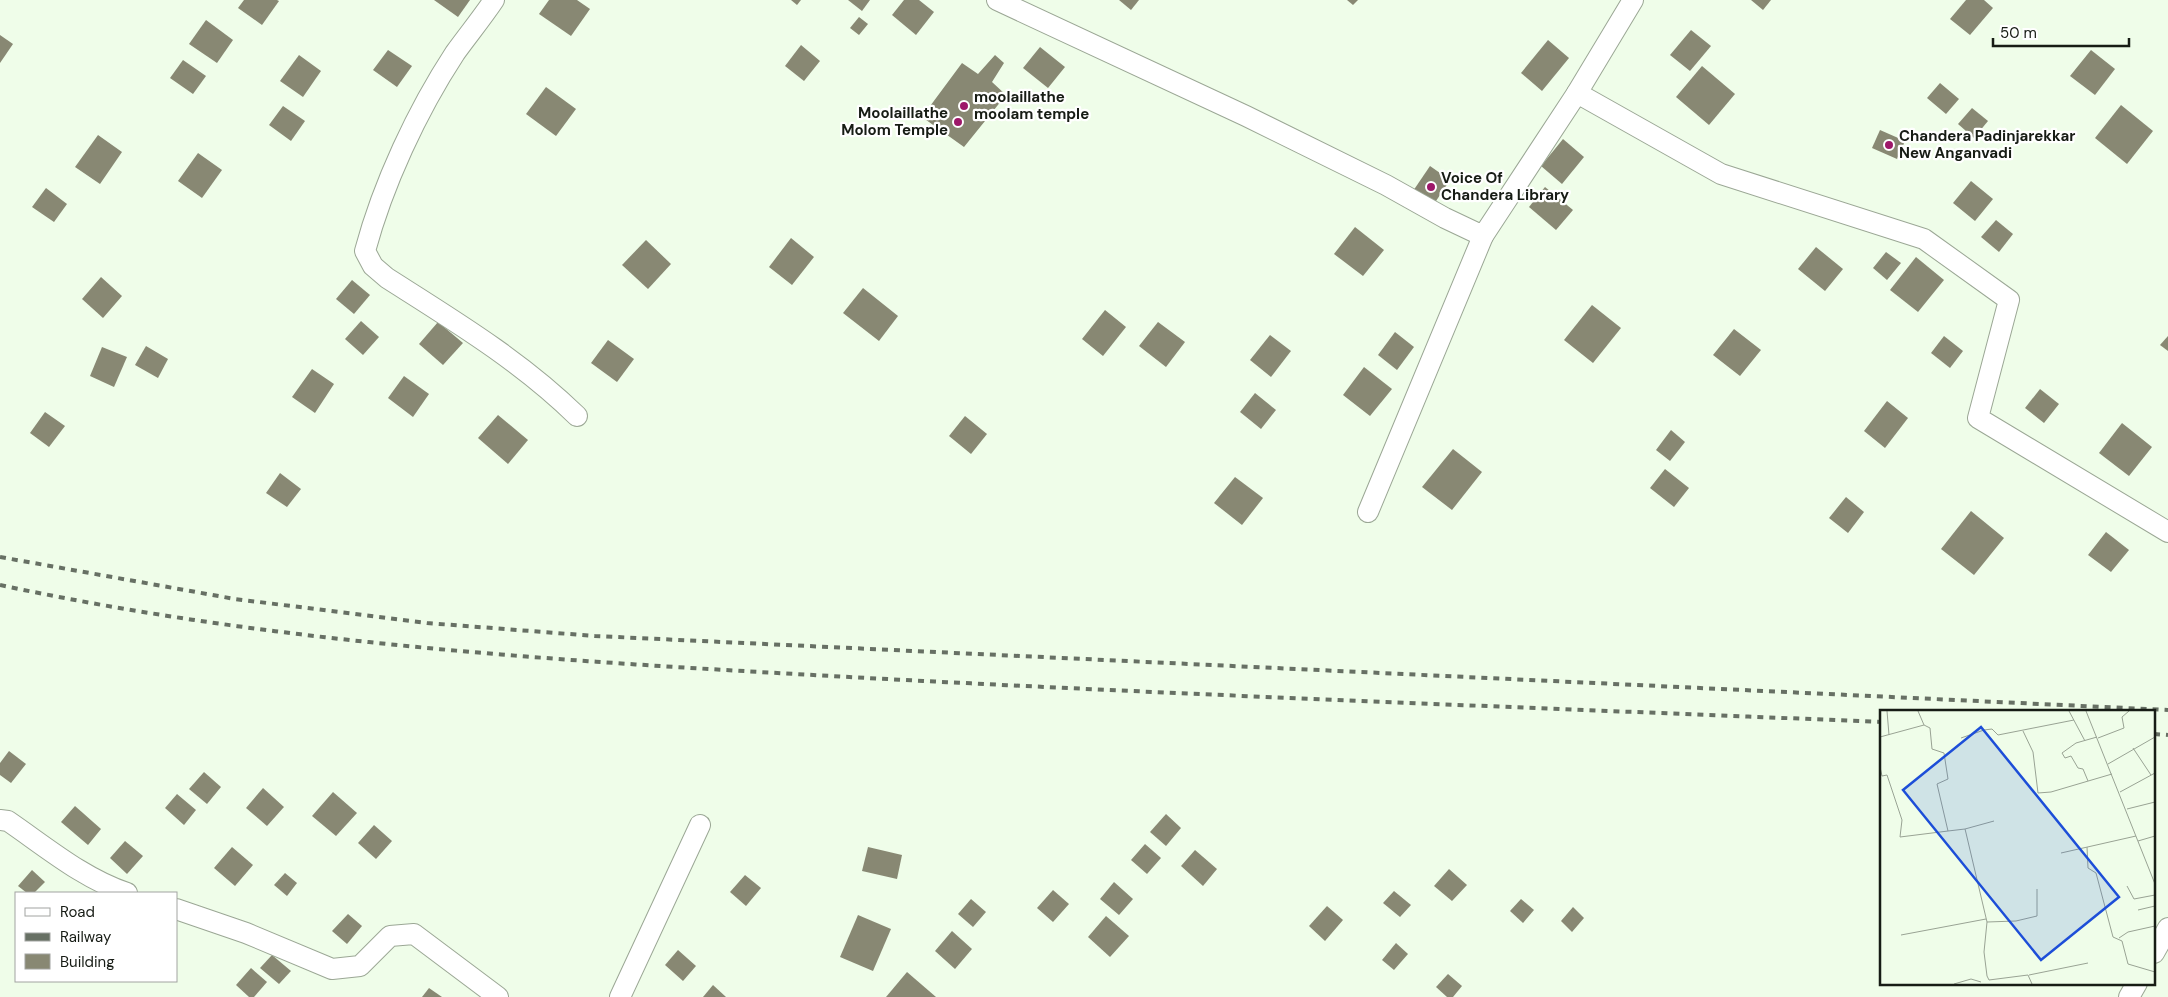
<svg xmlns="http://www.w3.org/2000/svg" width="2168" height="997" viewBox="0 0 2168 997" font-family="'DM Sans',sans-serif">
<rect width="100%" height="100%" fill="#effde9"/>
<g fill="#888873">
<path d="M244,0H277L279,1L262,25L238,8Z"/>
<path d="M434,0H470L458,17Z"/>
<path d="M549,0H577L590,9L571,36L539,14Z"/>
<path d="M791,0H801L797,5Z"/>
<path d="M848,0H870L862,11Z"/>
<path d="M904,0H919L934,12L916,35L892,15Z"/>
<path d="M1119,0H1139L1131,10Z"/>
<path d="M1347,0H1358L1353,5Z"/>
<path d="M1751,0H1771L1763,10Z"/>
<path d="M1966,0H1984L1993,8L1970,35L1950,19Z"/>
<path d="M859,17L868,24L859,35L850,28Z"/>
<path d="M206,20L233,40L217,63L189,44Z"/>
<path d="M1691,30L1711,46L1690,71L1670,55Z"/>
<path d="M0,35L13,44L0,63Z"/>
<path d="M1548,40L1569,58L1542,91L1521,73Z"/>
<path d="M801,45L820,61L804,81L785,66Z"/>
<path d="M1040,47L1065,67L1048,88L1023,68Z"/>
<path d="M388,50L412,66L397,87L373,70Z"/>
<path d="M2091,50L2115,69L2095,95L2070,76Z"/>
<path d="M299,55L321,71L303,97L280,81Z"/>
<path d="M995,55L1004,63L992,82L1006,95L964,147L922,117L962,63L978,74Z"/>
<path d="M183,60L206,76L193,94L170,78Z"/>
<path d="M1702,66L1735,94L1709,125L1676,97Z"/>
<path d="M1940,83L1959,99L1946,114L1927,98Z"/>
<path d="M546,87L576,109L556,136L526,114Z"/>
<path d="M2121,105L2153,131L2127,164L2095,138Z"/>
<path d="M283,106L305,121L291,141L269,125Z"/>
<path d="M1972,108L1988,121L1974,138L1958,124Z"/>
<path d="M1880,130L1905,141L1897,159L1872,148Z"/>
<path d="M98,135L122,152L100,184L75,167Z"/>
<path d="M1563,139L1584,157L1562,184L1541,166Z"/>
<path d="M198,153L222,170L202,198L178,181Z"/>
<path d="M1430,166L1450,180L1432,207L1411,194Z"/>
<path d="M1971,181L1993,199L1975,221L1953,203Z"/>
<path d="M1545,187L1573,210L1556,230L1529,207Z"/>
<path d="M46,188L67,204L54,222L32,207Z"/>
<path d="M1996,220L2013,234L1999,252L1981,237Z"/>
<path d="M1355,227L1384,250L1363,276L1334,254Z"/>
<path d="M791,238L814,257L792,285L769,267Z"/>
<path d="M646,240L671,264L648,289L622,265Z"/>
<path d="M1816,247L1843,269L1825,291L1798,269Z"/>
<path d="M1886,252L1901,263L1887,280L1873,268Z"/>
<path d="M1916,257L1944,280L1918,312L1890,290Z"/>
<path d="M101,277L122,296L103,318L82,299Z"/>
<path d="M352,280L370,295L354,314L336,299Z"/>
<path d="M863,288L898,316L879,341L843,313Z"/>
<path d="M1592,305L1621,328L1593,363L1564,340Z"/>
<path d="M1105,310L1126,327L1103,356L1082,339Z"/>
<path d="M361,321L379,337L363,355L345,339Z"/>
<path d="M438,322L463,343L443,365L419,344Z"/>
<path d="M1158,322L1185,342L1166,367L1139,346Z"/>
<path d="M1734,329L1761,350L1740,376L1713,355Z"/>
<path d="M1395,332L1414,347L1397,370L1378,355Z"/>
<path d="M1270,335L1291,351L1271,377L1250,360Z"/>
<path d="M1944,336L1963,351L1950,368L1931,353Z"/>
<path d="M2168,336V351L2160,345Z"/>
<path d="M608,340L634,359L617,382L591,363Z"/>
<path d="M146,346L168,359L158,378L135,365Z"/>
<path d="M102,347L127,357L114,387L90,376Z"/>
<path d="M1364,367L1392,389L1370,416L1343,395Z"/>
<path d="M312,369L334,384L315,413L292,397Z"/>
<path d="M404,376L429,394L413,417L388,398Z"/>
<path d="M2040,389L2059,404L2044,423L2025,408Z"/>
<path d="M1255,393L1276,410L1261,429L1240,412Z"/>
<path d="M1887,401L1908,418L1885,448L1864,431Z"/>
<path d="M45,412L65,426L49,447L30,433Z"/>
<path d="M498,415L528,440L508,464L478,438Z"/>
<path d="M965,416L987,434L971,454L949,436Z"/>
<path d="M2122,423L2152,447L2129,476L2099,453Z"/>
<path d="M1671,430L1685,442L1670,461L1656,450Z"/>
<path d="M1453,449L1482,472L1452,510L1422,487Z"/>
<path d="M1665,469L1689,488L1674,507L1650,488Z"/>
<path d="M280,473L301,489L287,507L266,493Z"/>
<path d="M1235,477L1263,498L1242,525L1214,503Z"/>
<path d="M1846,497L1864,512L1848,533L1829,518Z"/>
<path d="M1971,511L2004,538L1974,575L1941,549Z"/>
<path d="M2106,532L2129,550L2111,572L2088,555Z"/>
<path d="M9,751L26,764L11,783L0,775V763Z"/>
<path d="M204,772L221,787L207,804L189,789Z"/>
<path d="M263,788L284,807L267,826L246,808Z"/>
<path d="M333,792L357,813L336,836L312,816Z"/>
<path d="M177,794L196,810L184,825L165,808Z"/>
<path d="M75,806L101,829L88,845L61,822Z"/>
<path d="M1166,814L1181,828L1166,846L1150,832Z"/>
<path d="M374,825L392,841L376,859L358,843Z"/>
<path d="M125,841L143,856L127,874L110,858Z"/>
<path d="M1145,844L1161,858L1147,874L1131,860Z"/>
<path d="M232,847L253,865L235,886L214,868Z"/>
<path d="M868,847L902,855L897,879L862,871Z"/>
<path d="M1195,850L1217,869L1203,886L1181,866Z"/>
<path d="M1449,869L1467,885L1452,901L1434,886Z"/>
<path d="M32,870L45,882L34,893H27L18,886Z"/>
<path d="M285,873L297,883L287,896L274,885Z"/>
<path d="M745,875L761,888L746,906L730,892Z"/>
<path d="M1114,882L1133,899L1119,915L1100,899Z"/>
<path d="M1053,890L1069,904L1053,922L1037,908Z"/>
<path d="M1394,891L1411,905L1400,917L1383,903Z"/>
<path d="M971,899L986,912L973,927L958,914Z"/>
<path d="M1521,899L1534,910L1523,923L1510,911Z"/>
<path d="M1327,906L1343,920L1325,941L1309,926Z"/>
<path d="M1573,907L1584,918L1572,932L1561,921Z"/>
<path d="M348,914L362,926L347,944L332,931Z"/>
<path d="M858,915L891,929L873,971L840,957Z"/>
<path d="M1106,916L1129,936L1110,957L1088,937Z"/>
<path d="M952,931L972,949L955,969L935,951Z"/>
<path d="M1396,943L1408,954L1394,970L1382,960Z"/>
<path d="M678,950L696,966L683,981L665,965Z"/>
<path d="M272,955L291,971L279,984L260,968Z"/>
<path d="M251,968L267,982L254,997H249L236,985Z"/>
<path d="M907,972L936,997H886Z"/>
<path d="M1448,974L1462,986L1453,997H1447L1436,987Z"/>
<path d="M713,985L726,997H703Z"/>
<path d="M429,988L442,997H422Z"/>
</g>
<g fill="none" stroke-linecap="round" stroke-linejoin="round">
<g stroke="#9ba795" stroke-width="22">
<g id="street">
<path d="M494,0C482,18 468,35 455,53C417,111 383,184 365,251L373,266L387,278C453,320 521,361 577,416"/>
<path d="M997,0L1246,116L1386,185L1445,218L1483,236L1577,93L1721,174L1924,239L2009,300L1978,418L2168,532"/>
<path d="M1577,93L1633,0"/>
<path d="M1368,512L1483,236"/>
<path d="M0,820L8,821C46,847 84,879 127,893"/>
<path d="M176,909L246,933L332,969L360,966L390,936L414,934L498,997"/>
<path d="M2154,953L2168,928"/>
<path d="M620,997L700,825"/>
<path d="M2129,997L2137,983"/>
</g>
</g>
<use href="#street" stroke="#fff" stroke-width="20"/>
<g stroke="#677064" stroke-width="4" stroke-dasharray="6 6" stroke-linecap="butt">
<path d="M0,557L235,599L427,623L595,636L2168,710"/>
<path d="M0,585C285,646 577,662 867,678C1205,696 1544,708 1882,722"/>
<path d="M2154,734L2168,735"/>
</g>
</g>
<g fill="#9d1769" stroke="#fff" stroke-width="2">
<circle cx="964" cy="106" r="5"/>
<circle cx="958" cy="122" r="5"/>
<circle cx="1889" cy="145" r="5"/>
<circle cx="1431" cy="187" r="5"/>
</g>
<g text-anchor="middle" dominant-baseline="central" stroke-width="4.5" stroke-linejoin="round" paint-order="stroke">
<g font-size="15" font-weight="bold" fill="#171c15" stroke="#fff" text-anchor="start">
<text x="974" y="97">moolaillathe<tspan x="974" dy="17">moolam temple</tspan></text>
<text x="948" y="113" text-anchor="end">Moolaillathe<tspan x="948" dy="17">Molom Temple</tspan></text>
<text x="1899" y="136">Chandera Padinjarekkar<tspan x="1899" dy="17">New Anganvadi</tspan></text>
<text x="1441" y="178">Voice Of<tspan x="1441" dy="17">Chandera Library</tspan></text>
</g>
</g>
<g transform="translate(1880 710)">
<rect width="275" height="275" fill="#effde9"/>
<path fill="none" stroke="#99a394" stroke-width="1" d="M7,1L9,25M38,1L44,15L50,18L52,39L64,43L68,69L57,74L68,121L85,119L86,123L107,212L104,242L107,266L109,270L148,265L152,274M189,1L205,31M206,1L275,174M143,21L153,42L158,83L171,82L232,64M0,27L44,15M81,28L104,20L112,19L118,25L194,10M218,28L244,18L242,7L249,1M253,38L271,65M228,54L275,27M0,57L2,66L7,65L22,110L20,127L68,121M208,71L203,59L198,58L191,46L185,48L182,43L196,33L217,27M240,82L275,63M247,99L275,92M85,119L114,111M258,131L275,126M207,137L208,158L216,163L233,227L242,231L248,254L275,262M181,143L256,126M247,176L254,189L275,185M258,200L275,196M107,212L136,211L157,206V179M21,225L106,209M239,228L248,222L275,216M149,265L208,253M74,274L91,269L101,272"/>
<path fill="#1d4ed8" fill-opacity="0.15" stroke="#1d4ed8" stroke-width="2.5" d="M101,17L239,187L161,250L23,80Z"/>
<rect width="275" height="275" fill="none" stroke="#171c15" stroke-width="2.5"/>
</g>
<rect x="15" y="892" width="162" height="90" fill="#ffffff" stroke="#a2a4a1"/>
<rect x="25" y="908" width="25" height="8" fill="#ffffff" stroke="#a2a4a1"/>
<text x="60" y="917" font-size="15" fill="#171c15">Road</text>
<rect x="25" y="933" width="25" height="8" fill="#677064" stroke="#a2a4a1"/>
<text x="60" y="942" font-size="15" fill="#171c15">Railway</text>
<rect x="25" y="954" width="25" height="15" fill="#888873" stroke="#a2a4a1"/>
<text x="60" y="967" font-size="15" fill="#171c15">Building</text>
<path d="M1993 38v8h136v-8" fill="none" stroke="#171c15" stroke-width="2.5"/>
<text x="2000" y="38" font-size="15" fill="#171c15" stroke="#ffffff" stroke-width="4" paint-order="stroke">50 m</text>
</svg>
